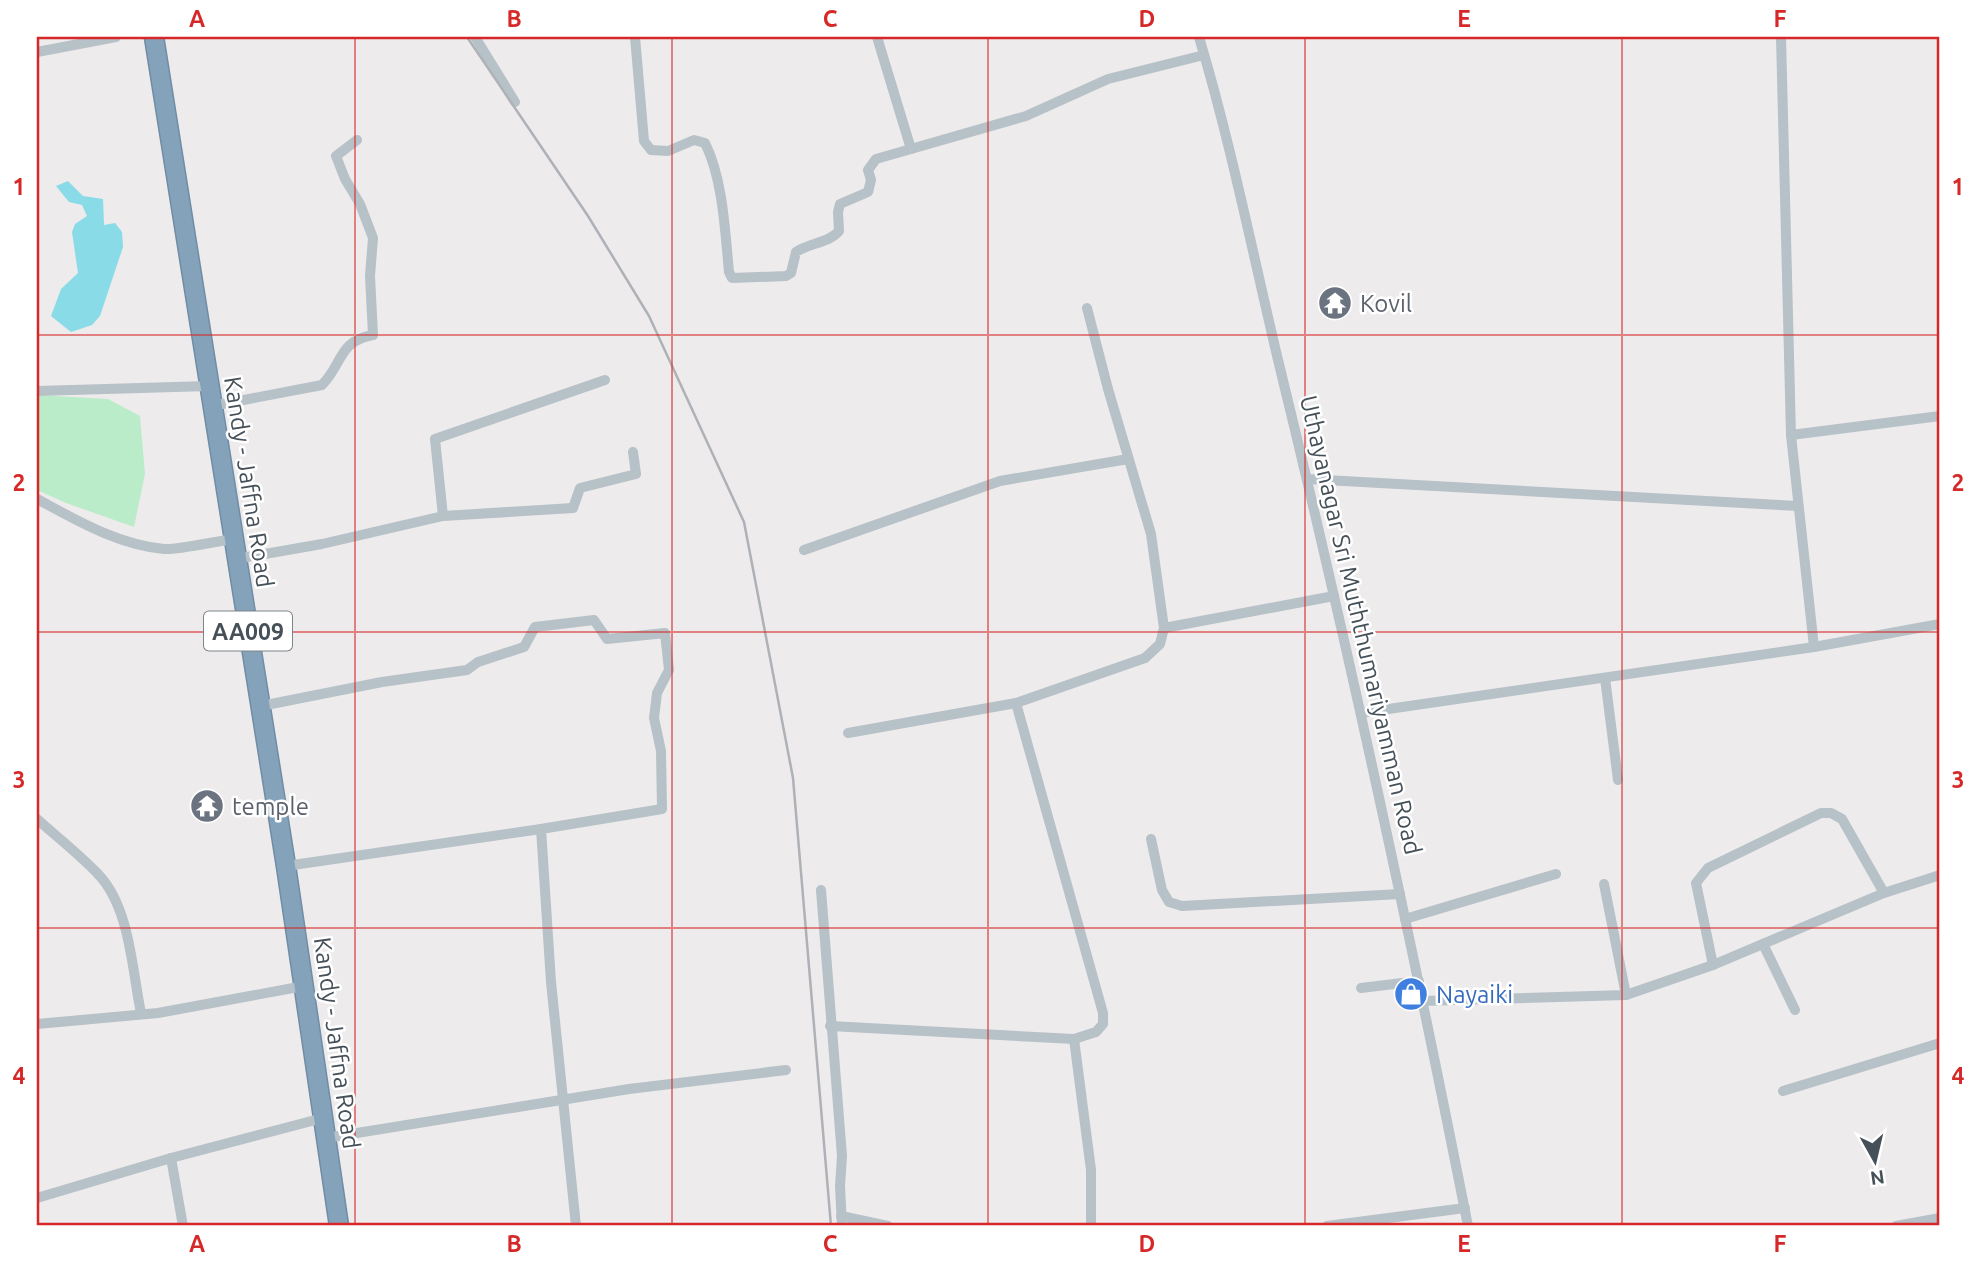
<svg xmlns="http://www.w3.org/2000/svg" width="1977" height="1263" viewBox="0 0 1977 1263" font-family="Ubuntu,sans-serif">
<rect width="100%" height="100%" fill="#eeebec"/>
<path fill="#baecc9" d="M37,395L108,399L140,416L145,474L134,527L66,503L37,490Z"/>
<path fill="#88dbe7" d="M68,181L83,196L103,199L104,225L115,223L122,232L123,247L100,316L92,325L71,332L51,316L61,289L78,273L72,232L75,224L87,216L82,205L69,202L56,186Z"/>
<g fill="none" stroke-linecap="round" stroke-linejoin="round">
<g stroke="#708da5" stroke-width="21">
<path id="highway" d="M154,37L286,866L339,1226"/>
</g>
<g stroke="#b7c1c8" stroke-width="10">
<path d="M475,37L515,102"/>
<path d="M635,37L644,141L651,150L668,151L694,140L705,143C723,179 725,231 729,272L732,278L786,276L791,273L796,252C809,243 829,243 839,231L838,212L840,204L868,192L871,180L868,170L876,159L1026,116L1108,79L1204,55"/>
<path d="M877,37L911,149"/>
<path d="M1199,37C1231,144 1253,255 1279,364C1349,650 1411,938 1468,1226"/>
<path d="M1781,37L1791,435L1814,647"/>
<path d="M37,52L116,37"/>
<path d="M37,391L209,386"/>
<path d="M212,406L322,385C343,364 338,341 373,335L370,276L373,238L360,204L345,179L336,156L357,140"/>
<path d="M1791,435L1940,416"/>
<path d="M1307,479L1798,506"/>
<path d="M37,499C76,520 118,545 164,549C179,550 216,541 234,539"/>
<path d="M443,516L435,439L605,380"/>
<path d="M804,550L1000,481L1128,459"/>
<path d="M236,559L322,544L443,516L573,508L580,488L636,474L633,452"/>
<path d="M1164,628L1334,596"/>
<path d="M1605,678L1618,780"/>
<path d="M261,706L382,682L467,670L478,662L524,647L535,627L594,620L607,639L665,633L669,670L657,693L654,718L661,751L662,809L541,829L286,866"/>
<path d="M1361,713L1814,647L1940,624"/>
<path d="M848,733L1016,703L1145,658L1160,644L1164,628L1151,534L1108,389L1087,308"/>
<path d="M37,819C57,837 79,854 98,874C130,907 132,970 141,1013"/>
<path d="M541,829L551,982L576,1226"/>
<path d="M1151,839L1162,890L1169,902L1182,906L1400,894"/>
<path d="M1604,884L1626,995"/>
<path d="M821,890L842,1156L840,1186L842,1226"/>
<path d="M1405,919L1556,874"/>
<path d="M1763,944L1795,1010"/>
<path d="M1713,965L1696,883L1708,868L1821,813H1831L1842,819L1884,893"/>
<path d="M1361,988L1419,981"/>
<path d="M1423,1001L1626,995L1713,965L1884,893L1940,875"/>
<path d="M37,1024L158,1013L304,986"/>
<path d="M830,1026L1074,1039L1096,1032L1103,1024V1013L1016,703"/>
<path d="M1074,1039L1091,1170V1226"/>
<path d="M1783,1091L1940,1043"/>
<path d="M326,1138L629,1089L786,1070"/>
<path d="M171,1158L183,1226"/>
<path d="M37,1198L171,1158L323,1118"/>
<path d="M841,1216L888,1226"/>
<path d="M1327,1226L1465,1208"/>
<path d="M1896,1226L1940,1218"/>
</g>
<use href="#highway" stroke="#84a2b9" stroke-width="18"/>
<path stroke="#aeb1b6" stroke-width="2.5" d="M467,37L588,216L649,316L744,522L793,778L831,1226"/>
</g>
<path fill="none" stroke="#d62828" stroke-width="2" stroke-opacity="0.55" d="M355,37V1226M672,37V1226M988,37V1226M1305,37V1226M1622,37V1226M37,335H1940M37,632H1940M37,928H1940"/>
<defs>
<g id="temple-disc" transform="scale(1.75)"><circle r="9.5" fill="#6b7280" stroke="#fff"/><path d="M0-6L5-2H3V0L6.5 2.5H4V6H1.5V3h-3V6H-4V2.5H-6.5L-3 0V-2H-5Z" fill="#fff"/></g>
<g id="shop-disc" transform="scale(1.75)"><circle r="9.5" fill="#3f7fe0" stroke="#fff"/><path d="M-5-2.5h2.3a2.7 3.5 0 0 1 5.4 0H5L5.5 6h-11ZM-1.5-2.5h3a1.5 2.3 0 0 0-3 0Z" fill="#fff"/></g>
</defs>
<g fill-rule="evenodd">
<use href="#temple-disc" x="1335" y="303"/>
<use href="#temple-disc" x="207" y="806"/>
<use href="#shop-disc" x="1411" y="994"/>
</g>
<g text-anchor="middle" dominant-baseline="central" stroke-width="5" stroke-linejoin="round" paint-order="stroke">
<rect fill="#fff" stroke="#7d848a" stroke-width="2" x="204" y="611.5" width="88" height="39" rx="5"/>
<g font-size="23" font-weight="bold" fill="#455058">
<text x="248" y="631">AA009</text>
</g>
<g font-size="24" fill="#5b616d" stroke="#fff" text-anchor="start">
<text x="1360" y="303">Kovil</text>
<text x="232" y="806">temple</text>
</g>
<g font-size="24" fill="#455058" stroke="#fff">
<text transform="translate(249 482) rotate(81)">Kandy - Jaffna Road</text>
<text transform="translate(1361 625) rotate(77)">Uthayanagar Sri Muththumariyamman Road</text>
<text transform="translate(337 1043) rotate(82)">Kandy - Jaffna Road</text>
</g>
<g font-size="24" fill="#366cbe" stroke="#fff" text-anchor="start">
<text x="1436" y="994">Nayaiki</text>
</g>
</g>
<rect width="1977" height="1263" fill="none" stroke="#ffffff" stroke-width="77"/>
<g transform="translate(1875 1161) rotate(172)" stroke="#ffffff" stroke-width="5" paint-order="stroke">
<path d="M0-5L12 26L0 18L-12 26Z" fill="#455058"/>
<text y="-10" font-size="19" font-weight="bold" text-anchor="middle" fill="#455058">N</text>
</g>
<rect x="38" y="38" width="1900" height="1186" fill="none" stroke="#d62828" stroke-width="2.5"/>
<g font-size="23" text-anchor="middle" font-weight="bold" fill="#d62828">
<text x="197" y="27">A</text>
<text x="514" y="27">B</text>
<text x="830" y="27">C</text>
<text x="1147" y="27">D</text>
<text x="1464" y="27">E</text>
<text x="1780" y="27">F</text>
<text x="19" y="195">1</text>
<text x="1958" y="195">1</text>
<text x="19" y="491">2</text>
<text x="1958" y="491">2</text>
<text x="19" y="788">3</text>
<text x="1958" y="788">3</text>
<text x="19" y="1084">4</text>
<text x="1958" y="1084">4</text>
<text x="197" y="1252">A</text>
<text x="514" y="1252">B</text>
<text x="830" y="1252">C</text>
<text x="1147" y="1252">D</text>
<text x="1464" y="1252">E</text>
<text x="1780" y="1252">F</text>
</g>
</svg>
